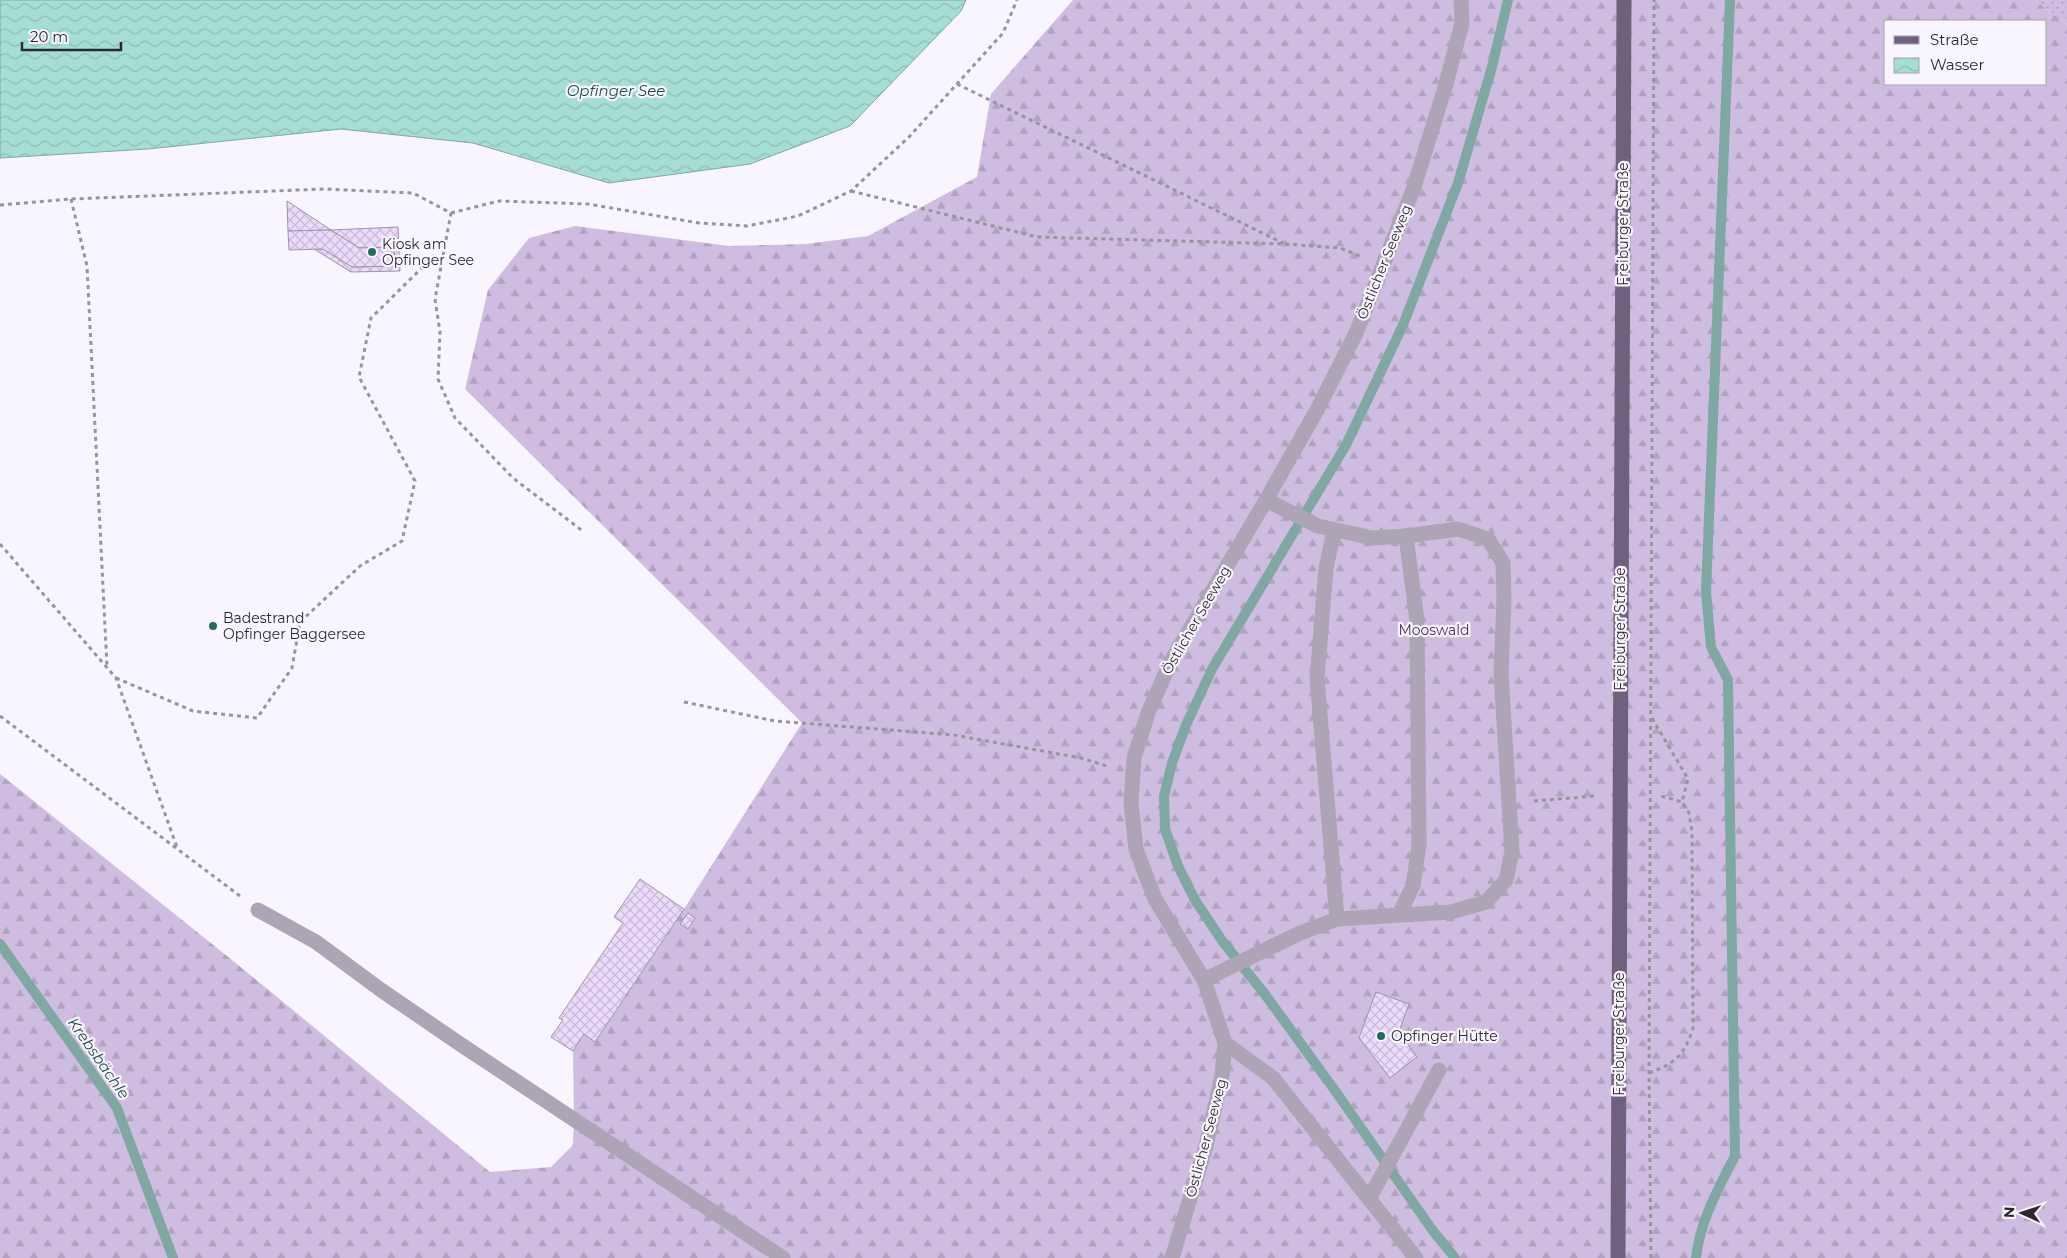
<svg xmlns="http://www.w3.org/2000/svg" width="2067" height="1258" viewBox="0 0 2067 1258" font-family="Montserrat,sans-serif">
<defs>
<pattern id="green-dots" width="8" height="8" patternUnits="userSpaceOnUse" patternTransform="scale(1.25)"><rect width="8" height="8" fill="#cebde0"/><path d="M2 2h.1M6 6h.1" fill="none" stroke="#b1a2c0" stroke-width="1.8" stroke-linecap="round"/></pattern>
<pattern id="forest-firs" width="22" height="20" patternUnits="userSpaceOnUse" patternTransform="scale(1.25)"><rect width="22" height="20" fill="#cebde0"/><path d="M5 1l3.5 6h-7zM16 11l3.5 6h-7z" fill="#b1a2c0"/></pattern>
<pattern id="water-waves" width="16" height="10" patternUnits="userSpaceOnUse" patternTransform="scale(1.25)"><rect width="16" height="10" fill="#a5ded4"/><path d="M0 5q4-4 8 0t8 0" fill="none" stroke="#8ebeb6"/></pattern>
<pattern id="building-cross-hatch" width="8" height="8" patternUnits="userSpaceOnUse" patternTransform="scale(1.25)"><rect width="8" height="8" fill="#ebdafc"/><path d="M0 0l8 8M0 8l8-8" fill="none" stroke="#cabbd8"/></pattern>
</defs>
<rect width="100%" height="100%" fill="#f9f5fe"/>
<path fill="url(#green-dots)" d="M2035,0H2067V25Z"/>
<path fill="url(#forest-firs)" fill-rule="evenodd" d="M1073,0H2035L2067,25V1258H0V774L232,960L490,1172L551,1167L573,1145L574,1119L573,1051L584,1034L595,1042L684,909L802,723L465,389L488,290L529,238L575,226L729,246L806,244L868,236L977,177L991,94ZM1886,21H2046V84H1886Z"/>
<path fill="url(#water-waves)" stroke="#80a8a2" d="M0,0H966L961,11L850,126L750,164L609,183L473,143L341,129L148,149L0,158Z"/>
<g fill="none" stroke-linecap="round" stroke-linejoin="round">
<g stroke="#80a8a2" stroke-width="10">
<path d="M0,944L117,1108L173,1258"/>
<path d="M1455,1258L1433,1231L1336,1092L1264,993L1223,942L1195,900L1178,866L1165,829L1164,796L1172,763L1186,725L1212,669L1346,445L1403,325L1458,183L1492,67L1508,0"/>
<path d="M1696,1258C1700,1221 1718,1189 1735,1156L1728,680L1711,647L1706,592L1730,0"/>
</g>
</g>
<g fill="url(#building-cross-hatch)" stroke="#9c96a2">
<path d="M287,201L331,230L288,231Z"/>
<path d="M398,227L400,271L351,272L314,249H323L352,267L395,266L394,247L359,248L331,230Z"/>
<path d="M331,230L359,248L394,247L395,266L352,267L323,249L289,250L288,231Z"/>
<path d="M640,879L684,909L595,1042L584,1034L573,1051L551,1037L563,1020L559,1018L623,923L614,917Z"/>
<path d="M688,913L695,918L688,929L680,924Z"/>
<path d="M1376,992L1409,1004L1400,1029V1034L1417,1057L1390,1078L1359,1038Z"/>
</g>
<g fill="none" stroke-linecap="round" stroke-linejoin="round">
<g stroke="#97949b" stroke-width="3" stroke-dasharray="4 4" stroke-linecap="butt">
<path d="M957,84L1283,243"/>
<path d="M851,191L1037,237L1286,244L1340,248L1360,256"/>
<path d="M71,199L87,266L107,667"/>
<path d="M0,205L71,199L324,189L413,193L451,213L435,299L440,332L438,379L455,418L513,478L584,532"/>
<path d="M451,213L499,201L588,204L699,223L747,226L798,216L851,191L909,137L1003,33L1017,0"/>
<path d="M0,544L116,678L178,850"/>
<path d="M116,678L193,711L257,718L292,668L300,622L360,566L402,541L415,481L359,377L371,318L436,254"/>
<path d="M684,702L775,721L954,735L1081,758L1110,767"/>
<path d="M0,716L240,896"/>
<path d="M1652,718L1688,779L1682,802"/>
<path d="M1534,801L1595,796"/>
<path d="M1649,1073C1676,1063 1683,1056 1693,1029L1692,832L1689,813L1682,802L1661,796"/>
<path d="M1651,1258L1649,1073L1654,0"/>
</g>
<g stroke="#ada4b6" stroke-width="15">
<path d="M1334,531L1326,568L1317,678L1337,919"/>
<path d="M258,910L316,942L381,990L460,1044L783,1258"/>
<path d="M1399,914L1413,886L1419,845L1417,620L1406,536"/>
<path d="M1204,980L1298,934L1337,919L1451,912L1486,902L1506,880L1512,851L1501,674L1504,598L1503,563L1488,539L1458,529L1406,536L1372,538L1318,526L1266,500"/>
<path d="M1225,1043L1273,1078L1416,1258"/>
<path d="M1369,1199L1439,1070"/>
<path d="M1172,1258L1206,1146L1222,1076L1225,1043L1204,980L1155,899L1136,849L1131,803L1134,758L1148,713L1171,661L1266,500L1317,410L1356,333L1413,190L1446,84L1462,23L1461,0"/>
</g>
<path stroke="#6f607e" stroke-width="15" d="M1618,1258L1624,0"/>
</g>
<g fill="#236b62" stroke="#f9f5fe" stroke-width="2">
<circle cx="372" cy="252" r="5"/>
<circle cx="213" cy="626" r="5"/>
<circle cx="1381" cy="1036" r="5"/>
</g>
<g text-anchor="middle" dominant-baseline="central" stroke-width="4.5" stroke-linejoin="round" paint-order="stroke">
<g font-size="14" fill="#2b292e" stroke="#f9f5fe">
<text transform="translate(1623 224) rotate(-90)">Freiburger Straße</text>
<text transform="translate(1384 262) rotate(-68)">Östlicher Seeweg</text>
<text transform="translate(1196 620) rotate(-60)">Östlicher Seeweg</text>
<text transform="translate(1620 629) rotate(-90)">Freiburger Straße</text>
<text transform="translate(1619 1034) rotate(-90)">Freiburger Straße</text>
<text transform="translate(1206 1138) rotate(-75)">Östlicher Seeweg</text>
</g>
<g font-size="14" fill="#2b292e" stroke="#f9f5fe" text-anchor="start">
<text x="382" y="244">Kiosk am<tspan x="382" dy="16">Opfinger See</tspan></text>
<text x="223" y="618">Badestrand<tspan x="223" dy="16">Opfinger Baggersee</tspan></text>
<text x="1391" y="1036">Opfinger Hütte</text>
</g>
<g font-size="14" fill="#4b3063" stroke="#f9f5fe">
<text x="1434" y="630">Mooswald</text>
</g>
<g font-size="15" font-style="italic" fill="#1e4f48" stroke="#f9f5fe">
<text x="616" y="90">Opfinger See</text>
<text transform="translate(99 1058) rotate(55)">Krebsbächle</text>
</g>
</g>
<rect x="1884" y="20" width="162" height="65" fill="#f9f5fe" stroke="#a7a3ab"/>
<rect x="1894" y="36" width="25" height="8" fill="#6f607e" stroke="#a7a3ab"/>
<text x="1930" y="45" font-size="15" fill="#2b292e">Straße</text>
<rect x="1894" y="58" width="25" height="15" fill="url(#water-waves)" stroke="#a7a3ab"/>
<text x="1930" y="70" font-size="15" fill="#2b292e">Wasser</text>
<g transform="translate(2022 1213) rotate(273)" stroke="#f9f5fe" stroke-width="4" paint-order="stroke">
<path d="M0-4L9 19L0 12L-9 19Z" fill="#2b292e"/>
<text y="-8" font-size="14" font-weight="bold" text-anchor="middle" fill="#2b292e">N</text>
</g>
<path d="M22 42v8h99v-8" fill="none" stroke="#2b292e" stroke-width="2.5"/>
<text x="30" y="42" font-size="15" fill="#2b292e" stroke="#f9f5fe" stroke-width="4" paint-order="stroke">20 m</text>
</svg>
